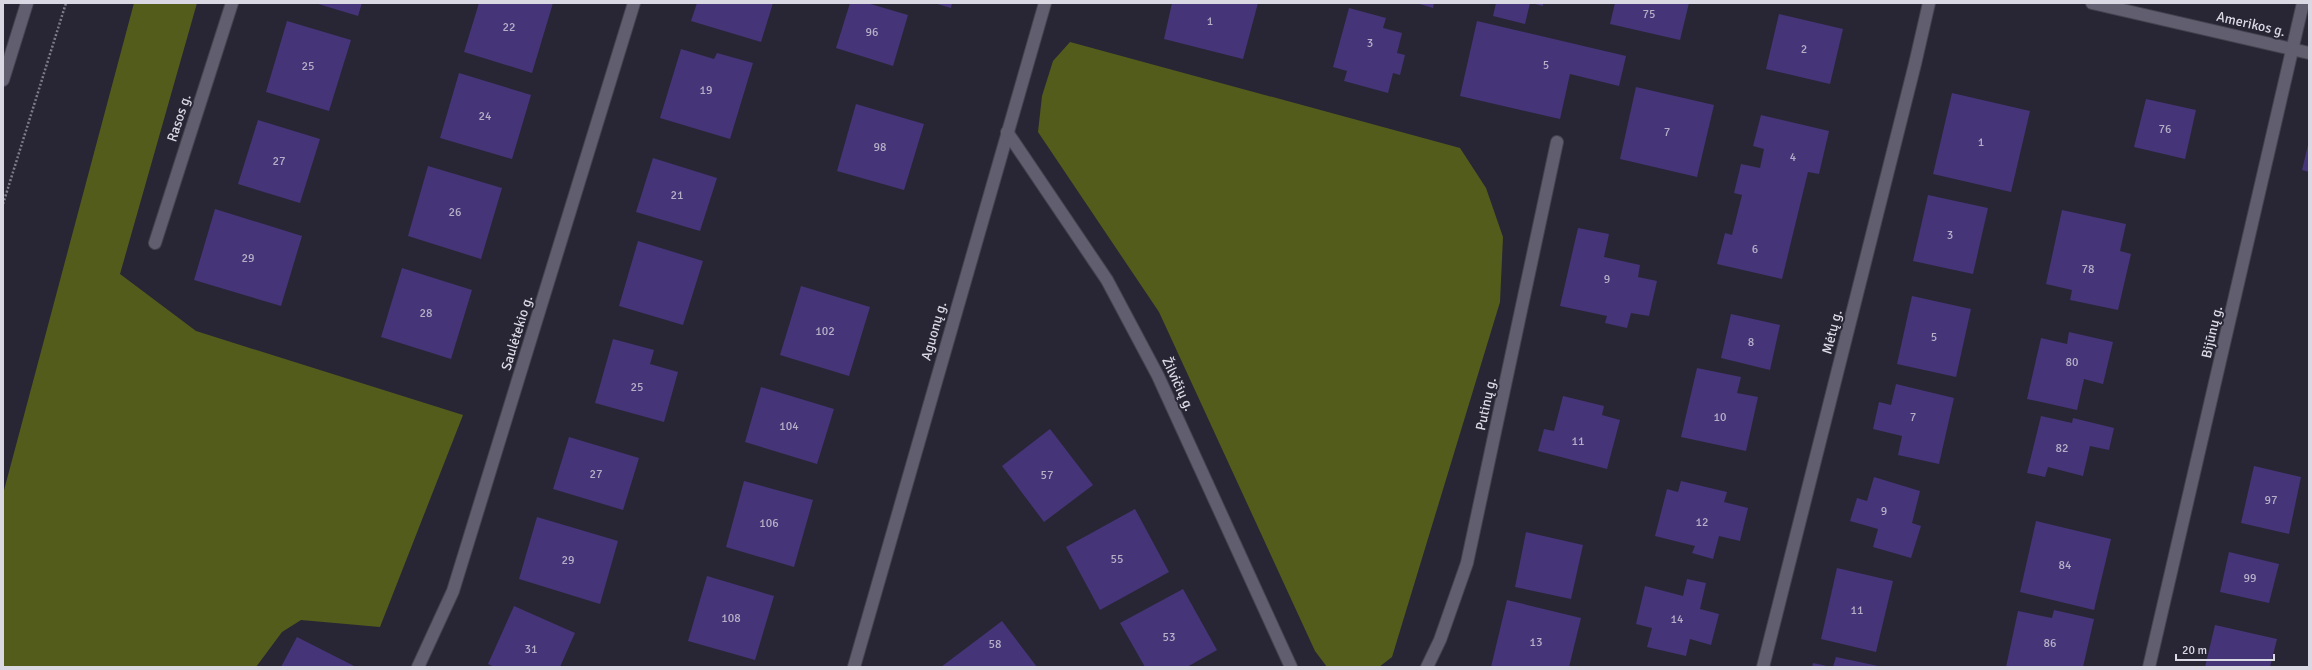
<svg xmlns="http://www.w3.org/2000/svg" width="2312" height="670" viewBox="0 0 2312 670" font-family="Signika,sans-serif">
<rect width="100%" height="100%" fill="#282635"/>
<g fill="#545c1c">
<path d="M134,3H197L120,274L196,331L463,415L380,627L301,620L282,632L256,667H3V494Z"/>
<path d="M1070,42L1460,148L1486,188L1503,237L1500,302L1392,657L1379,667H1327L1315,651L1159,312L1038,132L1042,96L1053,61Z"/>
</g>
<g fill="#453477">
<path d="M315,3H362L358,16Z"/>
<path d="M479,3H553L532,73L464,52Z"/>
<path d="M697,3H773L761,42L691,21Z"/>
<path d="M850,3H867L908,15L893,66L836,48Z"/>
<path d="M934,3H952L951,8Z"/>
<path d="M1172,3H1258L1243,59L1164,39Z"/>
<path d="M1416,3H1434L1433,8Z"/>
<path d="M1496,3H1530L1525,24L1493,16Z"/>
<path d="M1531,3H1543V6Z"/>
<path d="M1615,3H1689L1680,40L1610,24Z"/>
<path d="M1349,8L1386,18L1383,28L1402,33L1397,53L1405,55L1400,75L1393,73L1388,93L1344,81L1347,71L1333,67Z"/>
<path d="M1779,14L1843,29L1830,84L1766,69Z"/>
<path d="M287,21L351,40L329,111L266,92Z"/>
<path d="M1477,21L1626,56L1619,86L1570,74L1560,119L1460,96Z"/>
<path d="M681,49L714,59L717,53L753,63L730,139L660,118Z"/>
<path d="M459,73L531,95L512,159L440,138Z"/>
<path d="M1636,87L1714,105L1697,177L1620,159Z"/>
<path d="M1952,93L2030,111L2011,192L1933,174Z"/>
<path d="M2146,99L2196,110L2185,159L2134,147Z"/>
<path d="M856,104L924,124L904,190L837,171Z"/>
<path d="M1761,115L1829,131L1819,174L1808,172L1782,279L1717,264L1725,233L1732,235L1742,195L1734,193L1741,164L1760,168L1764,149L1753,146Z"/>
<path d="M258,120L320,139L300,203L238,184Z"/>
<path d="M2308,145H2309V172L2302,170Z"/>
<path d="M653,158L717,178L700,231L636,212Z"/>
<path d="M428,166L502,188L481,259L408,236Z"/>
<path d="M1928,195L1988,208L1973,274L1913,261Z"/>
<path d="M215,209L302,236L281,306L194,280Z"/>
<path d="M2062,210L2126,224L2120,251L2131,254L2118,310L2070,300L2072,290L2046,284Z"/>
<path d="M1578,228L1609,234L1604,257L1640,265L1638,277L1657,281L1649,316L1631,313L1627,328L1605,323L1607,316L1560,306Z"/>
<path d="M638,241L703,261L683,325L619,306Z"/>
<path d="M402,268L472,290L451,359L381,337Z"/>
<path d="M801,286L870,307L849,376L780,355Z"/>
<path d="M1912,296L1971,309L1956,377L1897,364Z"/>
<path d="M1731,314L1780,325L1770,370L1721,358Z"/>
<path d="M2069,332L2113,342L2103,384L2084,379L2077,410L2027,399L2041,338L2067,344Z"/>
<path d="M613,339L654,350L650,364L678,372L664,422L595,403Z"/>
<path d="M1697,368L1741,377L1737,393L1758,397L1746,451L1681,437Z"/>
<path d="M1896,384L1954,398L1939,464L1898,455L1902,436L1873,429L1879,402L1891,405Z"/>
<path d="M761,387L834,409L817,464L745,442Z"/>
<path d="M1563,396L1604,406L1602,415L1620,420L1607,469L1538,451L1544,429L1554,431Z"/>
<path d="M2041,416L2072,423L2073,418L2114,428L2109,450L2090,446L2083,476L2048,467L2045,477L2027,473Z"/>
<path d="M1050,429L1093,485L1044,522L1002,466Z"/>
<path d="M569,437L639,458L623,510L553,489Z"/>
<path d="M2254,466L2301,477L2289,534L2241,523Z"/>
<path d="M1874,477L1920,491L1912,523L1921,526L1911,558L1873,547L1878,529L1850,521L1857,498L1867,501Z"/>
<path d="M744,481L813,500L794,567L726,547Z"/>
<path d="M1681,481L1727,492L1724,502L1748,508L1740,541L1719,536L1713,559L1692,553L1695,546L1655,536L1667,489L1678,492Z"/>
<path d="M1135,509L1169,572L1100,610L1066,547Z"/>
<path d="M537,517L618,541L600,604L519,579Z"/>
<path d="M2036,521L2111,539L2094,610L2020,592Z"/>
<path d="M1526,532L1583,545L1571,599L1515,587Z"/>
<path d="M2229,552L2279,564L2269,603L2220,592Z"/>
<path d="M1837,568L1893,581L1876,652L1821,639Z"/>
<path d="M707,576L774,596L755,660L688,641Z"/>
<path d="M1687,579L1706,583L1700,609L1719,614L1711,645L1690,639L1686,656L1647,647L1652,628L1636,624L1645,586L1683,596Z"/>
<path d="M1183,589L1217,650L1187,667H1145L1120,623Z"/>
<path d="M1507,600L1581,618L1569,667H1491Z"/>
<path d="M514,606L575,633L560,667H494L488,664Z"/>
<path d="M2054,610L2094,619L2083,667H2006L2018,611L2052,618Z"/>
<path d="M1002,621L1037,667H941Z"/>
<path d="M2215,625L2277,639L2270,667H2205Z"/>
<path d="M297,637L356,667H281Z"/>
<path d="M1836,657L1878,666V667H1833Z"/>
<path d="M1813,663L1827,666V667H1812Z"/>
</g>
<g fill="none" stroke-linecap="round" stroke-linejoin="round">
<g stroke="#454350" stroke-width="14">
<g id="street">
<path d="M2092,3L2309,53"/>
<path d="M3,80L27,3"/>
<path d="M1007,132L1107,280L1158,376L1291,667"/>
<path d="M155,243L232,3"/>
<path d="M418,667L453,591L634,3"/>
<path d="M854,667L1045,3"/>
<path d="M1427,667L1440,640L1467,563L1557,142"/>
<path d="M1763,667L1915,64L1929,3"/>
<path d="M2149,667L2303,3"/>
</g>
</g>
<path stroke="#7d7b88" stroke-width="2.5" stroke-dasharray="2 2" stroke-linecap="butt" d="M3,204L66,3"/>
<use href="#street" stroke="#615e70" stroke-width="12"/>
</g>
<g text-anchor="middle" dominant-baseline="central" stroke-width="4" stroke-linejoin="round" paint-order="stroke">
<g font-size="12" fill="#b5afc8">
<text x="1649" y="14">75</text>
<text x="1210" y="21">1</text>
<text x="509" y="27">22</text>
<text x="872" y="32">96</text>
<text x="1370" y="43">3</text>
<text x="1804" y="49">2</text>
<text x="1546" y="65">5</text>
<text x="308" y="66">25</text>
<text x="706" y="90">19</text>
<text x="485" y="116">24</text>
<text x="2165" y="129">76</text>
<text x="1667" y="132">7</text>
<text x="1981" y="142">1</text>
<text x="880" y="147">98</text>
<text x="1793" y="157">4</text>
<text x="279" y="161">27</text>
<text x="677" y="195">21</text>
<text x="455" y="212">26</text>
<text x="1950" y="235">3</text>
<text x="1755" y="249">6</text>
<text x="248" y="258">29</text>
<text x="2088" y="269">78</text>
<text x="1607" y="279">9</text>
<text x="426" y="313">28</text>
<text x="825" y="331">102</text>
<text x="1934" y="337">5</text>
<text x="1751" y="342">8</text>
<text x="2072" y="362">80</text>
<text x="637" y="387">25</text>
<text x="1720" y="417">10</text>
<text x="1913" y="417">7</text>
<text x="789" y="426">104</text>
<text x="1578" y="441">11</text>
<text x="2062" y="448">82</text>
<text x="596" y="474">27</text>
<text x="1047" y="475">57</text>
<text x="2271" y="500">97</text>
<text x="1884" y="511">9</text>
<text x="1702" y="522">12</text>
<text x="769" y="523">106</text>
<text x="1117" y="559">55</text>
<text x="568" y="560">29</text>
<text x="2065" y="565">84</text>
<text x="2250" y="578">99</text>
<text x="1857" y="610">11</text>
<text x="731" y="618">108</text>
<text x="1677" y="619">14</text>
<text x="1169" y="637">53</text>
<text x="1536" y="642">13</text>
<text x="2050" y="643">86</text>
<text x="995" y="644">58</text>
<text x="531" y="649">31</text>
</g>
<g font-size="14" fill="#dad8e3" stroke="#282635">
<text transform="translate(2251 24) rotate(13)">Amerikos g.</text>
<text transform="translate(179 118) rotate(-72)">Rasos g.</text>
<text transform="translate(934 331) rotate(-74)">Aguonų g.</text>
<text transform="translate(1832 332) rotate(-76)">Mėtų g.</text>
<text transform="translate(2212 332) rotate(-77)">Bijūnų g.</text>
<text transform="translate(517 333) rotate(-73)">Saulėtekio g.</text>
<text transform="translate(1178 384) rotate(65)">Žilvičių g.</text>
<text transform="translate(1486 404) rotate(-78)">Putinų g.</text>
</g>
</g>
<rect width="2312" height="670" fill="none" stroke="#dad8e3" stroke-width="8"/>
<path d="M2176 654v6h98v-6" fill="none" stroke="#dad8e3" stroke-width="2"/>
<text x="2182" y="654" font-size="12" fill="#dad8e3" stroke="#282635" stroke-width="3" paint-order="stroke">20 m</text>
</svg>
